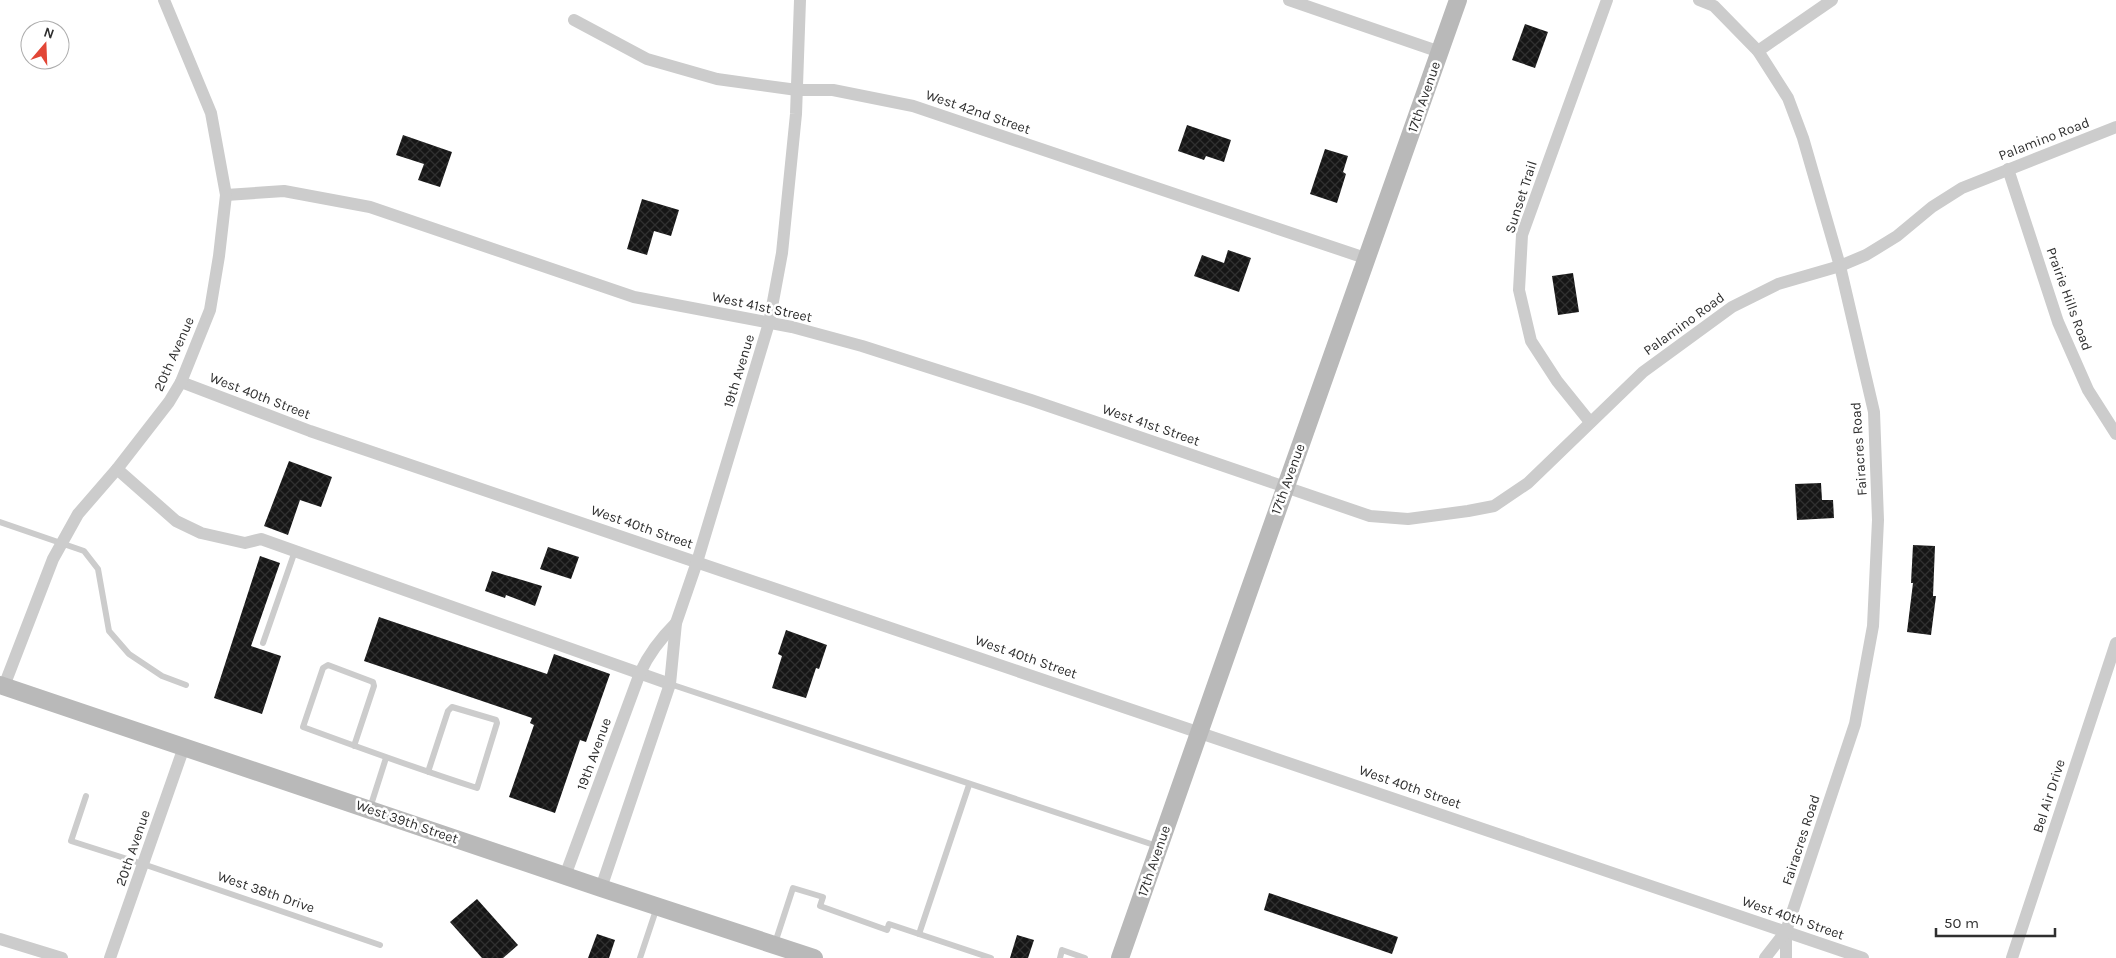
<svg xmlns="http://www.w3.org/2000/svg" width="2116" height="958" viewBox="0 0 2116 958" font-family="Karla,sans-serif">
<defs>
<pattern id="building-cross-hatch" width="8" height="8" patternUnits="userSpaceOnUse" patternTransform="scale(1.25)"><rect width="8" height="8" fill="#161616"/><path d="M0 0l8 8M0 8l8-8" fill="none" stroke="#303030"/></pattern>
</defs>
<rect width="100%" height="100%" fill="#fff"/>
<g fill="url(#building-cross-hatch)">
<path d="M1525,24L1548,32L1535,68L1512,60Z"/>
<path d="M1187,125L1231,140L1224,162L1206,156L1204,160L1178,151Z"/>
<path d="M403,135L452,152L440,187L418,180L424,164L396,155Z"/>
<path d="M1325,149L1348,156L1343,172L1346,174L1337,203L1310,194Z"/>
<path d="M642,199L679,210L671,236L654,231L647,255L627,249Z"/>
<path d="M1228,250L1251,258L1239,292L1194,276L1202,255L1224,263Z"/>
<path d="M1573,273L1579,312L1558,315L1552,276Z"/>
<path d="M289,461L332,477L321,507L300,500L288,535L264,526Z"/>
<path d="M1821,483L1822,500H1833L1834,518L1797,520L1795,484Z"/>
<path d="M1913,545L1935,546L1933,596H1936L1931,635L1907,632L1913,583H1911Z"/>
<path d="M548,547L579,557L571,579L540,569Z"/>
<path d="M260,556L280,563L251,646L281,656L262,714L214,698Z"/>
<path d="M492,571L542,586L535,606L506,595L505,598L485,591Z"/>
<path d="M379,617L547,674L554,654L610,674L586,742L580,740L555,813L509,797L534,725L530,723L532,718L364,661Z"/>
<path d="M786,630L827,645L819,669L816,668L806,698L772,688L782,656L778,654Z"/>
<path d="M1269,893L1398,937L1392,954L1264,910Z"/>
<path d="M477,899L518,945L503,958H482L450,922Z"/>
<path d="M597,934L615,940L609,958H588Z"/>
<path d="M1017,935L1034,940L1028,958H1010Z"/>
</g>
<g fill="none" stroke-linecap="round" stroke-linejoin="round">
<g stroke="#ccc" stroke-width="6">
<path d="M0,522L84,551L98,569L109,631L129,654L162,676L186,685"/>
<path d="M263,643L295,551"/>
<path d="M670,684L1157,846"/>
<path d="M354,746L374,686L373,682L328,665L323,668L303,727C360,748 418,769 477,788L497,723L496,720L452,707L448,711L428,772"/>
<path d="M86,796L71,841L143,864L380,945"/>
<path d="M370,808L386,758"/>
<path d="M919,934L969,785"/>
<path d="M775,943L793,888L823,897L820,906L887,930L889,924L991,958"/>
<path d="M640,958L657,907"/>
<path d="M1060,958L1062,950L1085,958"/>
</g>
<g stroke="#ccc" stroke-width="12">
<path d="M1289,0L1440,52"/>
<path d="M1699,0L1714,6L1758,51L1788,98L1803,138L1840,266L1874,412L1878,520L1873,626L1855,724L1786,931V958"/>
<path d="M574,20L647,59L717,79L797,90H833L913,106L1368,259"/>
<path d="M1758,51L1832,0"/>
<path d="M2008,169L2058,322L2088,390L2116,434"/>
<path d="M226,195L284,191L370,207L634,297L792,327L862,346L1031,400L1370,516L1408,519L1468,511L1494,506L1528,483L1643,372L1732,307L1778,284L1840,266L1866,255L1897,236L1932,207L1962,188L2116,127"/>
<path d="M181,382L310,431L1863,958"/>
<path d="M1590,422L1557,381L1531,341L1519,290L1522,235L1607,0"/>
<path d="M117,469L176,521L201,533L245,543L261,539L670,684"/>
<path d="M4,686L53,559L78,514L117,469L169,402L181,382L210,310L219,256L226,195L211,113L164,0"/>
<path d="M565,876L640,673C649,653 660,639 676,623"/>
<path d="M601,888L670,684L676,623L697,562L769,323L782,253L796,114L800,0"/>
<path d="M0,939L62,958"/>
<path d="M110,958L184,747"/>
<path d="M1765,958L1786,931"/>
<path d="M2012,958L2116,643"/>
</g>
<g stroke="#b9b9b9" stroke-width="18">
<path d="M0,685L601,888L814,958"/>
<path d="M1120,958C1231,638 1346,320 1458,0"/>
</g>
</g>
<g text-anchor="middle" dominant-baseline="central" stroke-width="5" stroke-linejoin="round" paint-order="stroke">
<g font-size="14" fill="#2f2f2f" stroke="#fff">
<text transform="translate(1424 97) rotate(-71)">17th Avenue</text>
<text transform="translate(978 112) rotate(19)">West 42nd Street</text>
<text transform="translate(2044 139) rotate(-21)">Palamino Road</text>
<text transform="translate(1521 197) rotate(-72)">Sunset Trail</text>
<text transform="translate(2069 299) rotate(70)">Prairie Hills Road</text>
<text transform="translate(762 307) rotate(12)">West 41st Street</text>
<text transform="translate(1684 324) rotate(-36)">Palamino Road</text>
<text transform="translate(174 354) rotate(-66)">20th Avenue</text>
<text transform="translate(739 371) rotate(-73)">19th Avenue</text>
<text transform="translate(260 396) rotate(21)">West 40th Street</text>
<text transform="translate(1151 425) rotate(19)">West 41st Street</text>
<text transform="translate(1859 449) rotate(-94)">Fairacres Road</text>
<text transform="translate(1288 479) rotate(-70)">17th Avenue</text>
<text transform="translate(642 527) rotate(19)">West 40th Street</text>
<text transform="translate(1026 657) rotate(19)">West 40th Street</text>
<text transform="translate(594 754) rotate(-70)">19th Avenue</text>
<text transform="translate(1410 787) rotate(19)">West 40th Street</text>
<text transform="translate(2049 796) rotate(-72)">Bel Air Drive</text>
<text transform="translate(407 822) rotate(19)">West 39th Street</text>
<text transform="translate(1801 840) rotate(-72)">Fairacres Road</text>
<text transform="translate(133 848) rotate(-71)">20th Avenue</text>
<text transform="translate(1154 861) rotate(-71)">17th Avenue</text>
<text transform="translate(266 892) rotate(19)">West 38th Drive</text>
<text transform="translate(1793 918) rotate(19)">West 40th Street</text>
</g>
</g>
<g transform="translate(45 45) rotate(19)"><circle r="24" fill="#ffffff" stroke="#acacac"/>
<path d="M0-4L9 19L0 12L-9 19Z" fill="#e24636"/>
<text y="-8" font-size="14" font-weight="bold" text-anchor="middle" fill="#2f2f2f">N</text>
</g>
<path d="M1936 928v8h119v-8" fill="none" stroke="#2f2f2f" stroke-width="2.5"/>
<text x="1944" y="928" font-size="15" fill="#2f2f2f" stroke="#ffffff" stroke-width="4" paint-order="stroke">50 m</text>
</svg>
